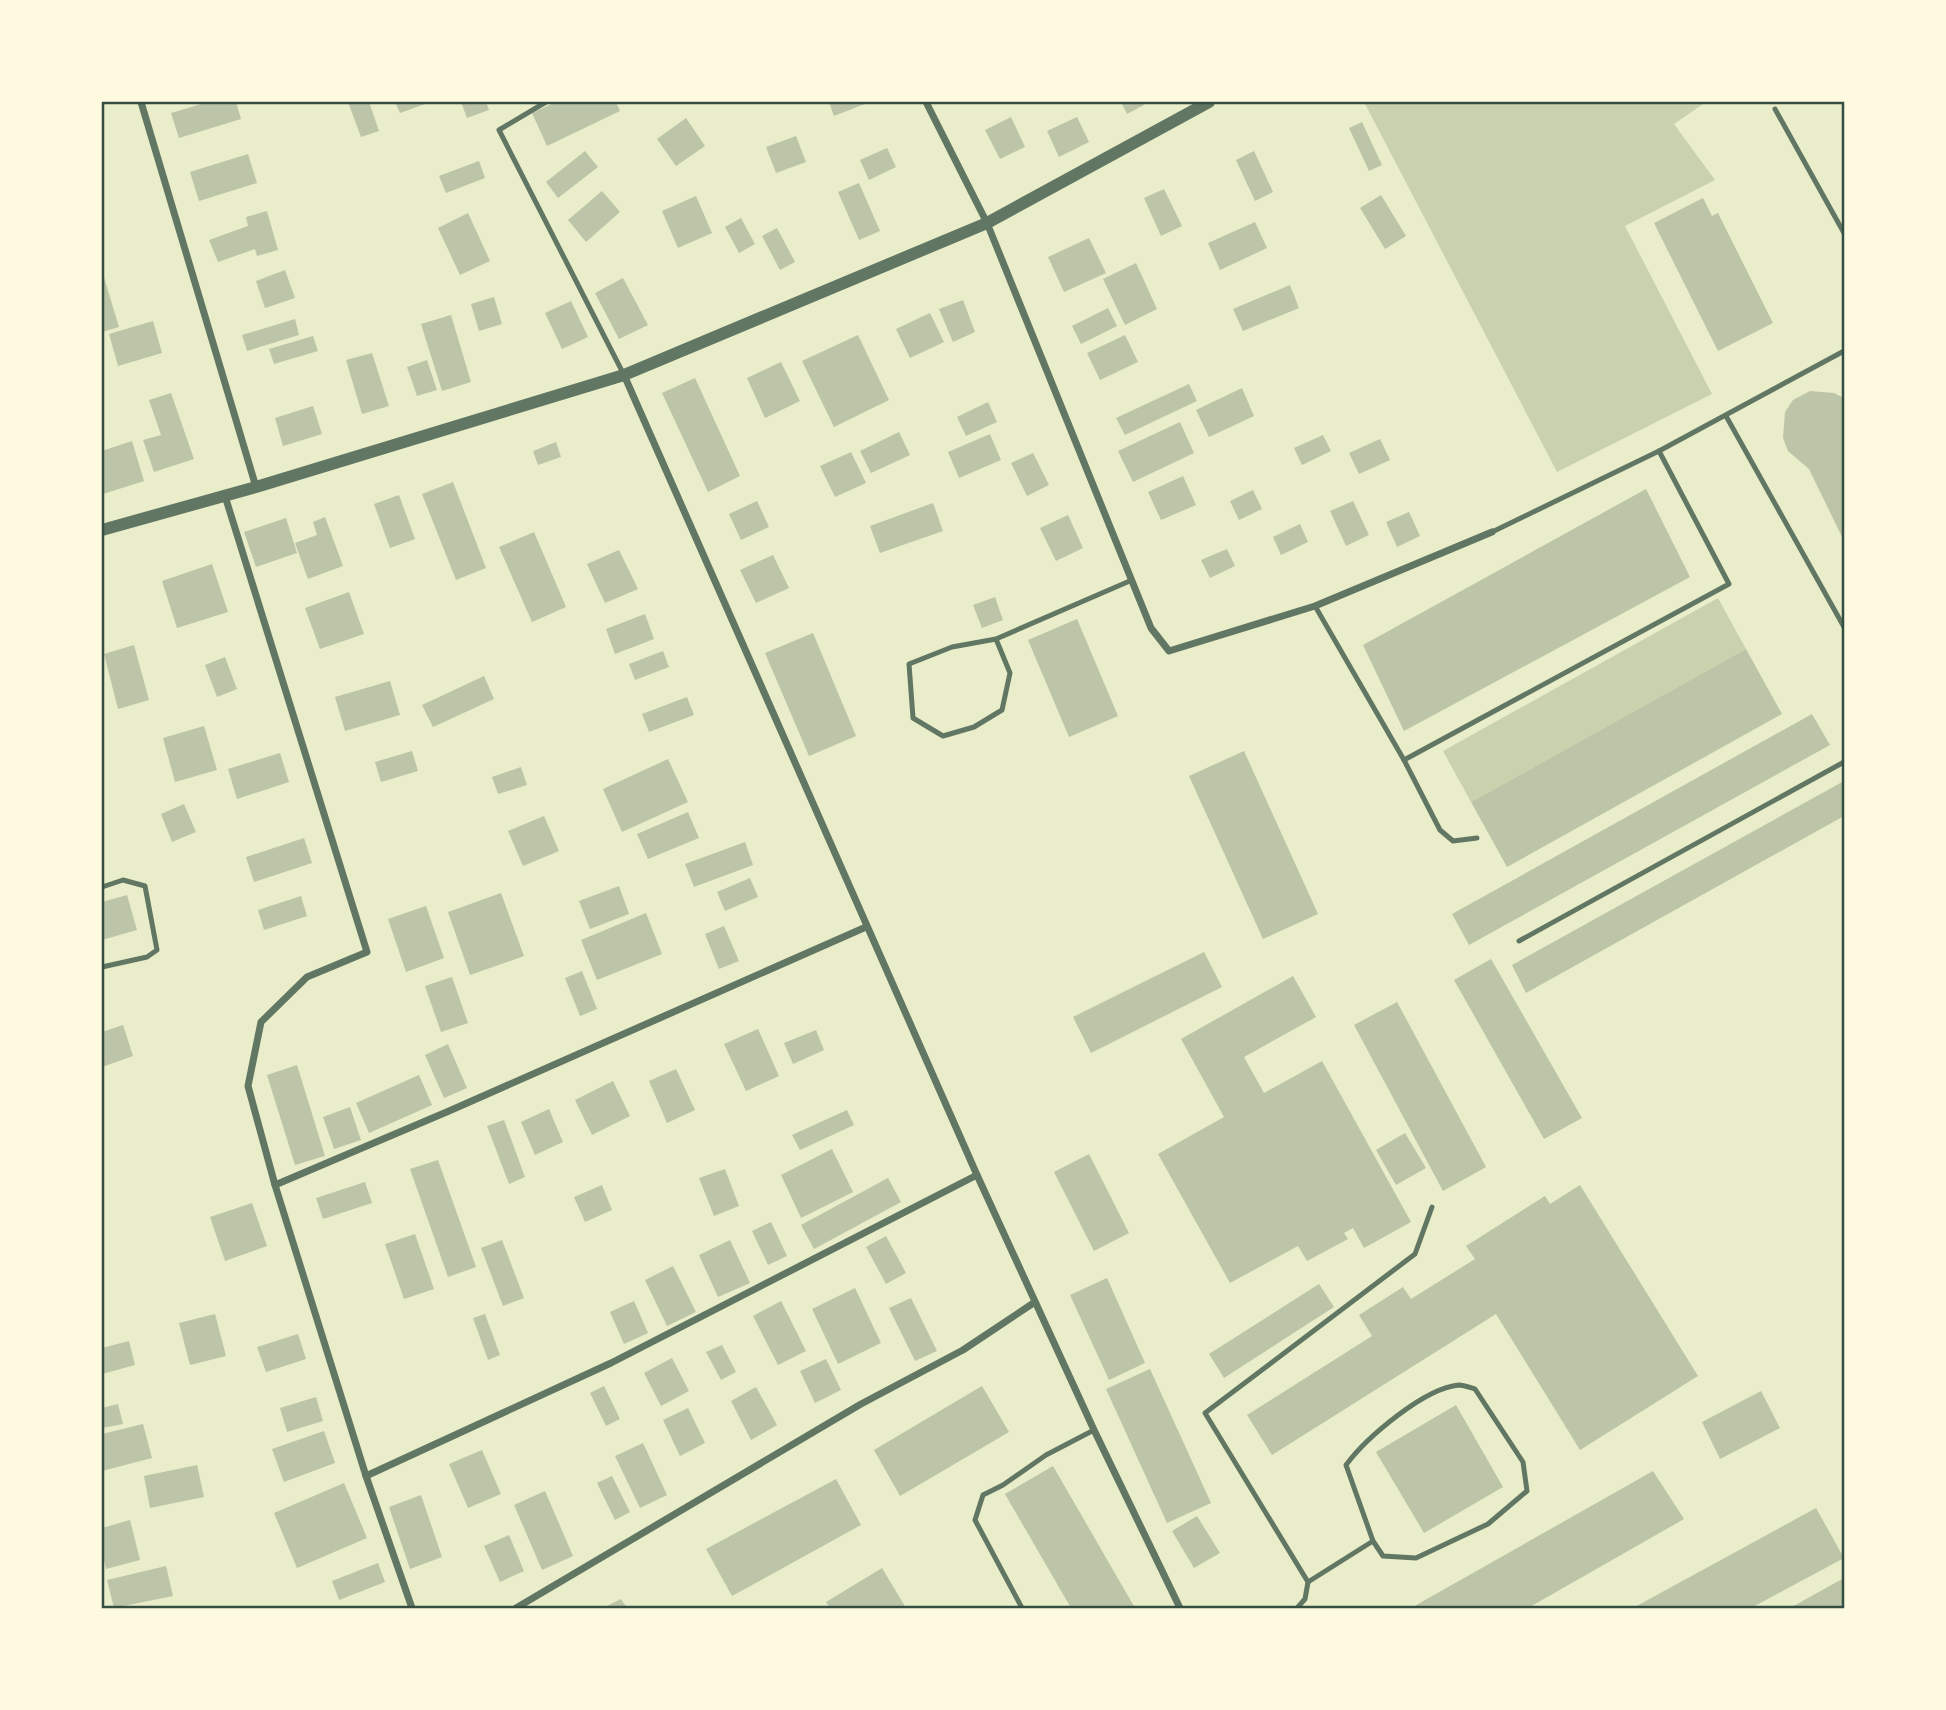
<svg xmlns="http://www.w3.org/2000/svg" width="1946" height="1710" viewBox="0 0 1946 1710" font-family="Commissioner,sans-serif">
<rect width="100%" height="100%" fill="#e9edc9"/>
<g fill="#cad2ad">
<path d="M1364,102H1706L1674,124L1715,180L1625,226L1712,394L1557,472Z"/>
<path d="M1718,598L1746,649L1471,802L1443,751Z"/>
</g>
<g fill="#bcc5a7">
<path d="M208,102H236L241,119L179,138L171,113Z"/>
<path d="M348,102H369L379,131L361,137Z"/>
<path d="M395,102H431L400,113Z"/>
<path d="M461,102H486L489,110L467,118Z"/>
<path d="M556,102H616L620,111L547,146L532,113Z"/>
<path d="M829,102H870L834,116Z"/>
<path d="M1121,102H1142L1144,105L1127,114Z"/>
<path d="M1011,117L1025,147L1000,159L985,130Z"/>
<path d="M1077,117L1089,142L1059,157L1047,131Z"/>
<path d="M686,118L705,146L676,166L657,139Z"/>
<path d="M1362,122L1382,165L1369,171L1349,128Z"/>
<path d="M796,136L806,162L776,173L766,147Z"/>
<path d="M887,148L896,167L869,180L860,160Z"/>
<path d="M585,151L598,167L558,198L546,182Z"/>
<path d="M1254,151L1273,192L1255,201L1236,160Z"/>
<path d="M248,154L257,183L199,201L190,172Z"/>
<path d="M479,161L485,178L446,193L439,176Z"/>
<path d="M859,183L880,231L859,240L838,192Z"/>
<path d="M1164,189L1182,226L1161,236L1144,198Z"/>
<path d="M602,191L620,212L586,242L568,220Z"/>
<path d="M1381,195L1406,236L1385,249L1360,208Z"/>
<path d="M696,196L712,233L678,248L662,211Z"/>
<path d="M1703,198L1712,216L1718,213L1773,323L1718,351L1654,223Z"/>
<path d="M267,211L278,250L257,256L255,249L218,262L209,240L248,226L246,217Z"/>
<path d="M468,213L490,261L460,275L438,228Z"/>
<path d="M741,218L755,244L739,253L725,227Z"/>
<path d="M1255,222L1267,248L1220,270L1208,243Z"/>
<path d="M777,228L795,262L780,270L762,236Z"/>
<path d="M1089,238L1106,273L1064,292L1048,257Z"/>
<path d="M1136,263L1157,309L1125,325L1103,279Z"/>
<path d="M285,270L295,298L265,308L256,281Z"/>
<path d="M102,271L119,327L102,332Z"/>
<path d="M623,278L648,325L619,339L595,293Z"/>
<path d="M1290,285L1299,308L1243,331L1233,309Z"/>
<path d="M494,297L502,324L479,331L471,304Z"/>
<path d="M963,300L975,332L953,342L939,309Z"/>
<path d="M571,301L588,337L562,349L545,313Z"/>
<path d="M1108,308L1117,326L1081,344L1072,326Z"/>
<path d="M930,313L944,342L910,358L896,329Z"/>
<path d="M451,315L471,382L442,391L421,324Z"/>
<path d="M295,319L299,335L247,351L242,335Z"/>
<path d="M153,321L162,353L118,366L109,334Z"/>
<path d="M858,335L889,400L834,427L802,361Z"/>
<path d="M1125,335L1138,362L1100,380L1087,353Z"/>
<path d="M313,336L318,351L274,364L269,349Z"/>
<path d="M372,353L389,406L362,414L346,360Z"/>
<path d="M427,360L437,390L417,396L407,367Z"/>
<path d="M781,362L800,401L765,418L747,378Z"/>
<path d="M695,378L740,476L708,492L662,393Z"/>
<path d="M1189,384L1197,401L1125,435L1116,418Z"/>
<path d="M1242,388L1254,416L1209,437L1196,410Z"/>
<path d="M1810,391L1834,393L1844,398V541L1809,469L1788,451L1783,438L1785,412L1793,400Z"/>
<path d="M171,393L194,459L154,472L143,440L161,435L149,400Z"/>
<path d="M988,402L997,422L966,436L957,417Z"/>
<path d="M313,406L322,434L283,446L275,418Z"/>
<path d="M1180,422L1194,453L1133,482L1118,451Z"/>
<path d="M899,432L910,455L871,473L860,451Z"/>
<path d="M990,434L1001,460L959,478L948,452Z"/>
<path d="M1323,435L1331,451L1302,465L1294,448Z"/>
<path d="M1380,439L1390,460L1359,474L1349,453Z"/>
<path d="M132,441L144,481L103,494L102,451Z"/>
<path d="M556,442L561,457L538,465L533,451Z"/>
<path d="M851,452L866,483L835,497L820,466Z"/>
<path d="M1033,453L1049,485L1027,496L1011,463Z"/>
<path d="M1183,476L1196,505L1161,520L1148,492Z"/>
<path d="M453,482L486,568L456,580L422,494Z"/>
<path d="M1646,489L1690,577L1404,731L1363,645Z"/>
<path d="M1253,490L1262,509L1239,520L1230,501Z"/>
<path d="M399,495L415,539L390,548L374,504Z"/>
<path d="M757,501L769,527L741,540L729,514Z"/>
<path d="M1353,501L1369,535L1346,546L1330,511Z"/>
<path d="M933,503L943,531L880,553L870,526Z"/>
<path d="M1409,512L1420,536L1397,547L1386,522Z"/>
<path d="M1068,515L1083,548L1056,561L1040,528Z"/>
<path d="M325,517L343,566L308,579L295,543L317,535L313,522Z"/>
<path d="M286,518L297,553L256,567L244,532Z"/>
<path d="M1300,524L1308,542L1281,555L1273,537Z"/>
<path d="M534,532L566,607L532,622L499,547Z"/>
<path d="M1227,549L1235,566L1210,578L1201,560Z"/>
<path d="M619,550L638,589L605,603L587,564Z"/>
<path d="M773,555L789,588L756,603L740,570Z"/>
<path d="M212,564L228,612L177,628L162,581Z"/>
<path d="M349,592L364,634L320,649L305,608Z"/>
<path d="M995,597L1003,620L982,628L973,605Z"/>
<path d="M645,614L654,639L615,654L606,629Z"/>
<path d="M1077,619L1118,716L1069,737L1028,640Z"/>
<path d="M813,633L856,736L809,756L765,653Z"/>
<path d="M134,645L149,700L118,709L104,654Z"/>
<path d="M1746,649L1782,714L1507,867L1471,802Z"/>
<path d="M663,651L669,667L635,680L629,664Z"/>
<path d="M225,657L237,689L217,697L205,665Z"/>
<path d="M484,676L494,699L433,727L422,705Z"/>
<path d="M390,681L400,715L345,731L335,697Z"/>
<path d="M687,697L694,715L649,732L642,714Z"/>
<path d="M1812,714L1830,745L1469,945L1452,914Z"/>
<path d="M204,726L217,770L175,782L163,738Z"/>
<path d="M412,751L418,771L381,782L375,762Z"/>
<path d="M1244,751L1318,914L1263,939L1189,776Z"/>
<path d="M280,753L289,782L237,799L228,769Z"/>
<path d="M668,759L688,802L622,832L603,789Z"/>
<path d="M521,767L527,785L498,794L492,777Z"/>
<path d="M1844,781V816L1526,993L1512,965Z"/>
<path d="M184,804L196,832L172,842L161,814Z"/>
<path d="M688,812L699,838L648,859L637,834Z"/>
<path d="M544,816L559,851L523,866L508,831Z"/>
<path d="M304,838L312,863L254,882L246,857Z"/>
<path d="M745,842L753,865L694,887L685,864Z"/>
<path d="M750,878L758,897L725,911L717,892Z"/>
<path d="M619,886L629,914L590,929L579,901Z"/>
<path d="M501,893L524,956L470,975L448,912Z"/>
<path d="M127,895L137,930L102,940V902Z"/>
<path d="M301,896L307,916L264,930L258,910Z"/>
<path d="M426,906L444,958L406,972L388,919Z"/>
<path d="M646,913L662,954L597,980L581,940Z"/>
<path d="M724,926L739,961L719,969L705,934Z"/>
<path d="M1204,952L1222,987L1091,1053L1073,1017Z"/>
<path d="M1491,959L1582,1118L1544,1139L1454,980Z"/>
<path d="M582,971L597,1009L580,1016L565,978Z"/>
<path d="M1293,976L1316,1017L1244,1057L1264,1093L1322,1061L1411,1222L1364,1248L1353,1228L1344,1233L1348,1239L1307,1261L1298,1246L1230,1283L1158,1154L1224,1117L1181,1039Z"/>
<path d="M452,977L468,1023L441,1032L425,986Z"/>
<path d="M1397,1002L1486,1167L1443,1191L1354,1025Z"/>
<path d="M123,1025L133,1056L102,1067V1032Z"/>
<path d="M758,1029L779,1076L746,1091L724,1044Z"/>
<path d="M816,1030L824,1050L793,1064L784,1043Z"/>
<path d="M448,1044L467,1088L444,1098L425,1055Z"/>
<path d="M297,1065L325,1156L295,1165L267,1075Z"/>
<path d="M676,1069L695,1110L667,1123L649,1081Z"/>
<path d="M419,1075L432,1105L369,1133L356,1103Z"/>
<path d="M613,1081L630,1116L592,1135L575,1100Z"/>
<path d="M350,1107L361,1140L334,1149L323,1117Z"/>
<path d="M549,1109L563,1142L535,1155L521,1122Z"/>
<path d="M847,1110L854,1125L800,1150L792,1135Z"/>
<path d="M504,1120L525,1177L509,1184L487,1126Z"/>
<path d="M1405,1133L1426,1168L1396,1185L1376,1150Z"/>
<path d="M832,1149L853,1192L801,1218L781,1175Z"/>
<path d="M1089,1154L1129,1233L1094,1251L1054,1172Z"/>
<path d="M438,1160L476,1267L448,1277L410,1169Z"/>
<path d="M725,1169L739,1206L714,1216L699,1178Z"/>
<path d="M888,1178L901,1202L814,1249L801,1225Z"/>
<path d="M365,1182L372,1203L323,1219L316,1198Z"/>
<path d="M602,1185L612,1210L585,1222L574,1197Z"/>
<path d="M1580,1185L1698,1376L1580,1450L1496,1314L1272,1455L1247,1415L1372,1336L1359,1315L1403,1287L1411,1299L1475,1259L1466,1246L1545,1196L1550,1204Z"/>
<path d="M252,1203L267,1246L225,1261L210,1217Z"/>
<path d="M771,1222L787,1256L768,1265L752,1231Z"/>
<path d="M415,1234L434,1289L404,1299L385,1244Z"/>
<path d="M886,1236L906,1273L886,1284L866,1247Z"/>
<path d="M502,1240L524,1298L503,1306L481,1248Z"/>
<path d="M730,1240L750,1283L718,1297L699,1255Z"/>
<path d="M673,1266L696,1312L667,1326L645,1280Z"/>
<path d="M1107,1278L1145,1363L1109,1380L1070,1295Z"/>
<path d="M1319,1284L1334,1307L1224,1378L1209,1354Z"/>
<path d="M855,1288L881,1343L838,1364L812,1309Z"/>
<path d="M911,1298L937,1351L915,1361L889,1308Z"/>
<path d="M634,1301L648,1333L624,1344L610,1312Z"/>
<path d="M781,1301L806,1351L778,1365L753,1316Z"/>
<path d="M215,1314L226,1356L190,1365L179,1323Z"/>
<path d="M485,1314L500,1355L488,1360L473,1318Z"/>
<path d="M298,1334L306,1359L266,1372L257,1347Z"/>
<path d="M129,1341L135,1365L102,1374V1348Z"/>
<path d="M722,1345L736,1372L721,1380L706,1352Z"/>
<path d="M672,1358L689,1391L661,1406L644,1373Z"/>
<path d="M826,1359L841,1390L815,1403L800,1371Z"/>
<path d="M1150,1369L1211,1503L1167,1523L1106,1389Z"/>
<path d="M604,1386L620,1419L606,1426L590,1393Z"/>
<path d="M982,1386L1009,1432L900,1496L874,1450Z"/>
<path d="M756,1387L777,1425L751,1440L731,1401Z"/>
<path d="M1761,1391L1780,1428L1720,1459L1702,1422Z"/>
<path d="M316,1397L323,1421L287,1432L280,1408Z"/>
<path d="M118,1404L123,1424L102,1428V1408Z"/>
<path d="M1456,1405L1503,1487L1424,1533L1376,1452Z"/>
<path d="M688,1408L705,1443L680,1456L663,1420Z"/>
<path d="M143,1424L152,1458L102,1471V1434Z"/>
<path d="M324,1431L335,1463L284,1482L272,1449Z"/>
<path d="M643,1443L667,1495L640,1508L615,1456Z"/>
<path d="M482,1450L501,1494L468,1508L449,1464Z"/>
<path d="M197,1465L204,1497L150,1508L144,1476Z"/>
<path d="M1053,1466L1135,1608H1071L1005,1494Z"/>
<path d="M1653,1471L1684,1519L1528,1608H1411Z"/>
<path d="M612,1476L630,1512L615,1520L597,1483Z"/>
<path d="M836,1479L861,1525L732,1596L706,1549Z"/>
<path d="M344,1483L367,1538L297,1568L274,1513Z"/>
<path d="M545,1491L573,1556L542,1570L514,1505Z"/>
<path d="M421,1495L442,1557L410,1569L389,1507Z"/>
<path d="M1816,1508L1844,1558L1751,1608H1633Z"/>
<path d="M1197,1516L1220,1553L1194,1568L1172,1531Z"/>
<path d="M130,1520L140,1560L106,1569L102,1551V1528Z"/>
<path d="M509,1535L524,1571L500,1582L484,1546Z"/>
<path d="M378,1563L385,1582L339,1600L332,1581Z"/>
<path d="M166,1566L173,1596L114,1608L107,1580Z"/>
<path d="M882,1568L906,1608H830L826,1602Z"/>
<path d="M1844,1578V1608H1790Z"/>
<path d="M621,1599L627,1608H603Z"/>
</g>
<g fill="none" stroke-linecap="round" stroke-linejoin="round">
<g stroke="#617663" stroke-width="5">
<path d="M546,102L499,130L624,375"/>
<path d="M1775,109L1844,233"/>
<path d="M1726,416L1844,627"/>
<path d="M1659,451L1844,351"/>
<path d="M1315,606L1404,760L1440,830L1453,841L1477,838"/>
<path d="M996,639L1010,673L1002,710L974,727L943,736L913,718L909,664L952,647L996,639L1132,580"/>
<path d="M1404,760L1729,584L1659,451L1492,532"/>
<path d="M102,887L123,880L145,886L157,950L147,957L102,967"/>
<path d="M1519,941L1844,762"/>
<path d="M1308,1582L1373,1541L1346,1465C1366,1438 1424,1388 1459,1385C1464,1385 1471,1388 1475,1389L1523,1462L1527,1491L1488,1524L1416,1558L1383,1556L1373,1541"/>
<path d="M1022,1608L975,1520L983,1495L1003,1485L1046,1455L1094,1430"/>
<path d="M1297,1608L1305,1599L1308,1582L1205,1413L1415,1254L1432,1207"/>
</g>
<g stroke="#617663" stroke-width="7">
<path d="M141,102L256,487"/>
<path d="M926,102L987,223L1151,628L1169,651L1315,606L1492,532"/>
<path d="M624,375L977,1175L1094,1430L1180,1608"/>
<path d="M225,496L367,952L307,977L261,1022L248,1086L275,1185L366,1476L412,1608"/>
<path d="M275,1185L449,1111L866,927"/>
<path d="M366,1476L611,1363L977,1175"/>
<path d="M516,1608L861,1404L963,1350L1035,1302"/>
</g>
<path stroke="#617663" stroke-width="12" d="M102,530L256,487L624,375L987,223L1209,102"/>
</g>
<rect width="1946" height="1710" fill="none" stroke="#fefae0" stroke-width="206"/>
<rect x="103" y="103" width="1740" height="1504" fill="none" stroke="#344e41" stroke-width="2.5"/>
</svg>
